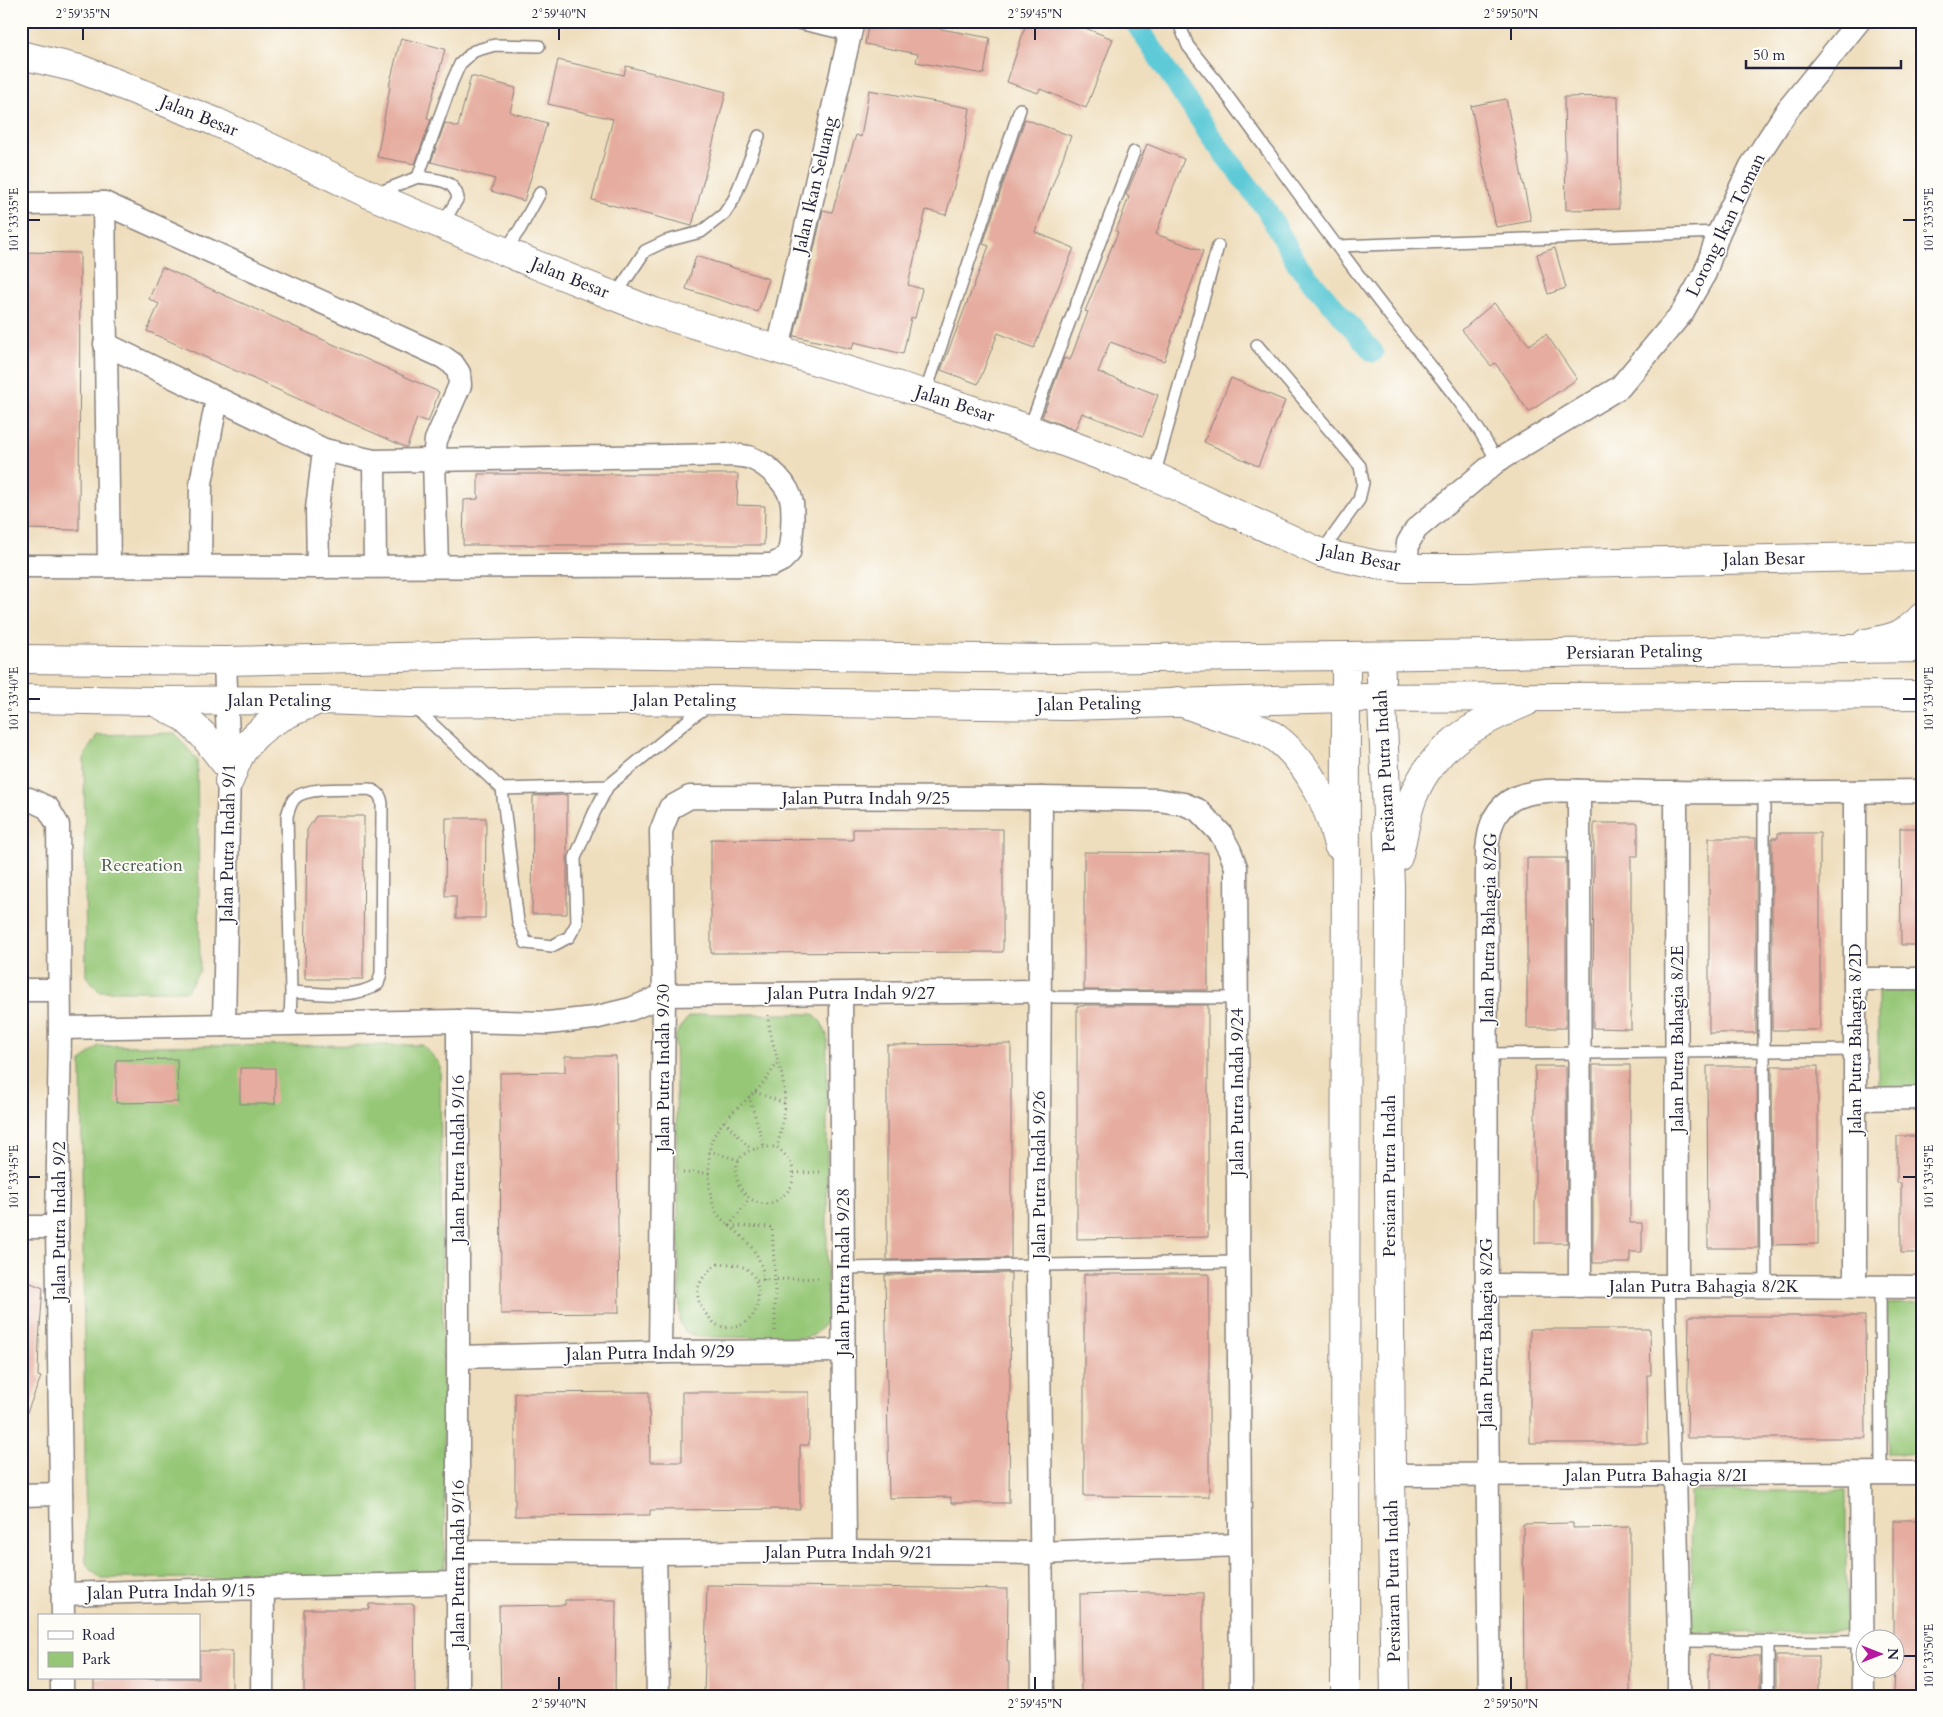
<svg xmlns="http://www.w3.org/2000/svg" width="1943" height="1717" viewBox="0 0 1943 1717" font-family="Cardo,serif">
<rect width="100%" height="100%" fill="#fdfcf7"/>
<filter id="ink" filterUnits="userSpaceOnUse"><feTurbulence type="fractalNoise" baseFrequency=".02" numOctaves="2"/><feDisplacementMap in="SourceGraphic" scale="10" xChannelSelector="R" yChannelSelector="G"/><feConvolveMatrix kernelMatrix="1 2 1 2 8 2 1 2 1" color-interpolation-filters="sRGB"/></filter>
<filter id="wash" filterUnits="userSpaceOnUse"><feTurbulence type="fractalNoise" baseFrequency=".0096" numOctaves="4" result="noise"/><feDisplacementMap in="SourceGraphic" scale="20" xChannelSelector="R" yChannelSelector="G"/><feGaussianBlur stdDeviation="1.12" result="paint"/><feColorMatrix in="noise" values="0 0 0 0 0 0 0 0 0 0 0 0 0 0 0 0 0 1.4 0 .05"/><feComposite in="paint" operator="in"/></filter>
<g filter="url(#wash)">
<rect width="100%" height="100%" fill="#efdebd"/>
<g fill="#96c777" stroke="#5c7459">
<path d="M175,733L197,760L200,970L187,991H99L86,976L84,756L97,735Z"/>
<rect x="1878" y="991" width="44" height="101"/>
<path d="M704,1014H813L821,1022L827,1035V1322L814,1335L804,1338L699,1337L684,1331L680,1322L675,1035L688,1017Z"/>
<path d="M423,1045L440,1064L445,1579L100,1578L86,1563L81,1062L98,1046Z"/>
<path d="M1922,1303V1454H1888L1887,1304Z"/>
<path d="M1691,1491H1846V1632L1692,1633Z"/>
</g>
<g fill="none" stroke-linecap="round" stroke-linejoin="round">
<path stroke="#5ecad7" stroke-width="21" d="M1134,21L1214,141L1266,209L1297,264L1373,352"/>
</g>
<g id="blocks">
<g fill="#e5ac9f">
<path d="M869,21H915L914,24L990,38L984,74L916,62L918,54L865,44Z"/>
<path d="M1027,21H1067L1113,39L1086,108L1040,89L1038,93L1007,82Z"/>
<path d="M401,38L445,49L427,118L431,119L415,164L377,157L390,87L389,86Z"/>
<path d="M558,60L624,75L626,66L726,92L692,226L592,200L613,119L548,104Z"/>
<path d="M471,76L516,88L510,112L547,123L524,201L491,191L495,179L431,162L445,123L458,127Z"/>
<path d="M869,90L970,108L963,154L946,215L926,210L908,285L922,289L915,318H911L903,354L854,342L852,349L794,336L823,210L832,212L856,135L861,137Z"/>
<path d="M1618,96L1619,209L1566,210L1564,97Z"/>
<path d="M1506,99L1531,221L1496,227L1471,106Z"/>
<path d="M1025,119L1071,136L1035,232L1074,248L1034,348L998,333L978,384L941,370L989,246L983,244Z"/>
<path d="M1147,144L1184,159L1156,234L1203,251L1164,361L1110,342L1098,372L1158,395L1143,436L1082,413L1075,430L1042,417L1064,358L1070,360L1088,312L1085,311L1118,232L1116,231L1129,197L1126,195Z"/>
<path d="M1555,248L1566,288L1548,294L1537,254Z"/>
<path d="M21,252L80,253L79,530L21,529Z"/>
<path d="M696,256L769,279L758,312L686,289Z"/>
<path d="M162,267L439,392L428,422L417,418L407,447H405L147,331L159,304L149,299Z"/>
<path d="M1494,303L1529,345L1546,334L1577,379L1529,412L1495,363L1491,366L1462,330Z"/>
<path d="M1231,378L1285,401L1258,466L1204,442Z"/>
<path d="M478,474H738L737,505L765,506L764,545H463L464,500L478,499Z"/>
<path d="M567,795V914H532L533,796Z"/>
<path d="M316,816H364L363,979H305L307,830Z"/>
<path d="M446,818H486L485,918H456V896H445Z"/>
<path d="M1594,823H1638V856H1631V1029L1593,1028Z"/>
<path d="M1900,828H1922V945H1901Z"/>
<path d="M853,829H1003V952L711,953V839L853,840Z"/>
<path d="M1778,833H1820V1030H1772V838H1778Z"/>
<rect x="1709" y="838" width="47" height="195"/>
<path d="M1084,852L1208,853V990H1084Z"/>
<rect x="1527" y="858" width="39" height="170"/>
<path d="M1084,1005H1208V1237L1077,1239V1006H1084Z"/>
<path d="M1011,1044V1258L887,1260V1045Z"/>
<path d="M565,1056H616L619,1313L501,1314L500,1073L565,1072Z"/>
<path d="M177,1059L178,1102L116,1103V1060Z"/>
<path d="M1593,1065H1630V1223H1642V1252H1630V1263H1593Z"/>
<path d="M1535,1066H1566L1567,1243H1535Z"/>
<path d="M1707,1066H1757L1758,1248H1708Z"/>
<path d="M1772,1066H1818V1244L1773,1245Z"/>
<rect x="240" y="1068" width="35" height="36"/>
<path d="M1897,1136H1922V1253H1901V1183H1897Z"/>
<path d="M1011,1273L1009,1503H951V1497L889,1498L885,1275Z"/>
<path d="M1084,1274H1209V1497L1084,1496Z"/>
<path d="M21,1279L43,1288L39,1340L38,1376L41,1377L22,1425Z"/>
<path d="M1689,1316H1865L1866,1438H1687Z"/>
<path d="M1530,1329H1650L1651,1375H1647L1648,1443H1530Z"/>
<path d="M649,1392L650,1462H682V1392H809V1445H800V1509L650,1510V1515L515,1516V1393Z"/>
<path d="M1893,1520H1922V1693H1894L1896,1640H1893Z"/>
<path d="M1573,1523V1528L1630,1527V1694L1524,1696L1523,1524Z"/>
<path d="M707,1585L1008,1589L1007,1662H1009V1696H704Z"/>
<path d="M1149,1592L1203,1593V1696H1081L1080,1594Z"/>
<path d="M565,1600H616L615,1696H501L499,1606L565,1605Z"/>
<path d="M369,1604H414L415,1696H304V1609H369Z"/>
<path d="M199,1651H232V1696H94V1678H199Z"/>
<path d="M1709,1655L1760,1656V1696H1709Z"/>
<rect x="1776" y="1656" width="42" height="40"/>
</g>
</g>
</g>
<g filter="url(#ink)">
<use href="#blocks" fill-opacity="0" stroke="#88807c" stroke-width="1"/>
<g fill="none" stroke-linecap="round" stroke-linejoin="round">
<g stroke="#88807c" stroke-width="14">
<g id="lane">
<path d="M789,21L850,35"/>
<path d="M1178,21L1188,46L1217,82C1276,161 1332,243 1394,321C1430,366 1470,409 1497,461"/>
<path d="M418,177C435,180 454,178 458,198L442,225"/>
<path d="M375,194L418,177L452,82L460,64L474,51L495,45L539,46"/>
<path d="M1338,246L1719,232"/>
<path d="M504,252L520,229L540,193"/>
<path d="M615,296L645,251L666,241L701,232L724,214L734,199L759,136"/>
<path d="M1257,345L1360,466L1363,483L1359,500L1321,553"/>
<path d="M925,394L1020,109"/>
<path d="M1029,429L1134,152"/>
<path d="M1154,476L1218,246"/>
<path d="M413,706L502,789L608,786L692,717L708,706"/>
<path d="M502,789L518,922L526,943L552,946L569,937L577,923L575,858L594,813L608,786"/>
<path d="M1764,792V1051L1766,1286"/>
<path d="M1039,991L1054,997L1236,998"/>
<path d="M290,1023L291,992L287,816C289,810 290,803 295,798C308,786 351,790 369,789C378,792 381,795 382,804L381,973L378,984C354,1000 319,993 291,992"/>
<path d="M1486,1054L1856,1050"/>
<path d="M842,1268L1238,1262"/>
<path d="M1669,1286L1675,1474"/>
<path d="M1880,1286L1881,1473"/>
<path d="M1679,1641L1863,1642"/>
<path d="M1768,1642V1696"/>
</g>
</g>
<g stroke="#88807c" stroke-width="25">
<g id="street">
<path d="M104,203L109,566"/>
<path d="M21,204L104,203L443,357L453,364L459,373L460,385L436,440L434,459L437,566"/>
<path d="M778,349L853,21"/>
<path d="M374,461L375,566"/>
<path d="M21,566L318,567L772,565L782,560L789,553C792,538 793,518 792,503C789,484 768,465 751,458C746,456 739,456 732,455L374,461L324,450L105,344"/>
<path d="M200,566L201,483L217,399"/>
<path d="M318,567L317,509L324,450"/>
<path d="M1406,568L1408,543L1416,529L1497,461L1620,387L1682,313L1705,273L1719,232L1751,166L1788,109L1859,21"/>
<path d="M1579,791L1580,1286"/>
<path d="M1676,792L1677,1286"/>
<path d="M1855,792V1286"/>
<path d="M1041,798L1038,1266L1043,1696"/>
<path d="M21,799H29L48,808L58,825L60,1028L57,1227L63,1616"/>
<path d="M1855,979H1922"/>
<path d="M21,990H59"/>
<path d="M841,994L845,1551"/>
<path d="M458,1021V1696"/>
<path d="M224,1025L229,768L225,661"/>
<path d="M60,1028L458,1021L548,1023L594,1018L631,1009L664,995L1039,991"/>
<path d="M1855,1099L1922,1098"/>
<path d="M21,1227H57"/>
<path d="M1486,1285L1922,1287"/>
<path d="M660,1352L664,995L661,831L670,808L690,797L1041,798L1158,800L1184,804L1198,810L1221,834L1230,851L1236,867L1241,1696"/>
<path d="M458,1357L660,1352L843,1351"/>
<path d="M1675,1474L1679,1641V1696"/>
<path d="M1861,1474L1863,1696"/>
<path d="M1391,1475L1922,1473"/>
<path d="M21,1495L61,1494"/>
<path d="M458,1552L655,1553L845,1551L1041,1553L1239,1545"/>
<path d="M655,1553L658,1696"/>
<path d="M263,1588L458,1583"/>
<path d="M63,1594L263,1588L262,1696"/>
<path d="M62,1696V1678"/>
<path d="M1490,1696C1486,1414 1486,1132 1487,850C1489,827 1494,807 1517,797C1540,788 1567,791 1592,791C1618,791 1645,792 1671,792C1755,793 1838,792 1922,791"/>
</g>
</g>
<g stroke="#88807c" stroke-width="30">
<g id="secondary">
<path d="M21,55L80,69L216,122L371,195L539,266L654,312L925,394L1029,429L1154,476L1321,553L1377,565L1406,568H1470L1568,563L1922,556"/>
<path d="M1866,643C1891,638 1903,637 1922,617"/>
<path d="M21,659L225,661L576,653L1055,659L1346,656"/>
<path d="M21,699L153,701L321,700L408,703L718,700L826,703L1066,706L1347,698"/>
<path d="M153,701L184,717L203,735L229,768"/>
<path d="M229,781C233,772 236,761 242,752C258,726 285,714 312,703"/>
</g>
</g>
<g stroke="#88807c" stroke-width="30">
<g id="primary">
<path d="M1380,656L1390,885L1389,1180L1391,1475L1395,1696"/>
<path d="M1363,698L1922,695"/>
<path d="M1178,701C1194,707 1209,713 1225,718C1241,724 1258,726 1272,735C1307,759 1329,805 1338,845"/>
<path d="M1398,857C1403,840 1405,821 1410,805C1429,747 1474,724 1526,702"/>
<path d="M1345,1696L1346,656L1922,648"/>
</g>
</g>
<g stroke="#88807c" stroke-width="3" stroke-dasharray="1 4" stroke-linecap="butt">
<path d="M768,1015C769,1040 781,1063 784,1088C786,1109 782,1127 777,1147C787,1156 795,1164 793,1179C792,1188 787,1193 780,1198C746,1226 702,1143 777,1147"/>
<path d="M755,1092L784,1103"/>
<path d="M749,1096L764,1146"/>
<path d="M724,1121L751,1149"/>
<path d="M709,1151L739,1160"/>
<path d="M683,1173H709"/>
<path d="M794,1173L821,1172"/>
<path d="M729,1226L749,1199"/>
<path d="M730,1226L772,1227L775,1279V1331"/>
<path d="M718,1264C744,1262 760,1271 758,1300C757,1321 735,1334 715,1324C713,1322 710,1318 707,1315C690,1296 698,1277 718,1264Z"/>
<path d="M757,1280L821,1278"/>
<path d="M764,1280C763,1257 748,1241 731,1227C724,1221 717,1216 714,1207C710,1196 709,1184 709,1172C709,1161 708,1149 713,1138C722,1118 741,1106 757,1090C765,1082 771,1073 777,1063"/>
</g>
<use href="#lane" stroke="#fff" stroke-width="11"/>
<use href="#street" stroke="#fff" stroke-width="22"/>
<use href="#secondary" stroke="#fff" stroke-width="28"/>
<use href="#primary" stroke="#fff" stroke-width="28"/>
</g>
</g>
<path fill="none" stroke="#22223b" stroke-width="2" d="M83,28V40M559,28V40M1035,28V40M1511,28V40M28,220H40M1903,220H1916M28,699H40M1903,699H1916M28,1177H40M1903,1177H1916M1903,1656H1916M559,1677V1690M1035,1677V1690M1511,1677V1690"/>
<g text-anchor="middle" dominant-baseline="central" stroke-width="4" stroke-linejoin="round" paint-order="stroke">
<g font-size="18" fill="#22223b" stroke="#fdfcf7">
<text transform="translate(199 116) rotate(22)">Jalan Besar</text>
<text transform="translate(815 185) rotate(-77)">Jalan Ikan Seluang</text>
<text transform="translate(1726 225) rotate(-64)">Lorong Ikan Toman</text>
<text transform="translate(570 278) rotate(22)">Jalan Besar</text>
<text transform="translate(955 404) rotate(18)">Jalan Besar</text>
<text transform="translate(1360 558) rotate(11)">Jalan Besar</text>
<text transform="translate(1764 559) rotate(-1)">Jalan Besar</text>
<text transform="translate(1634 652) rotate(-1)">Persiaran Petaling</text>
<text x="279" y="700">Jalan Petaling</text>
<text x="684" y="700">Jalan Petaling</text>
<text transform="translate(1089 704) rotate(-1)">Jalan Petaling</text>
<text transform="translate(1385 771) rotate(-93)">Persiaran Putra Indah</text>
<text x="866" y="798">Jalan Putra Indah 9/25</text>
<text transform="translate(228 843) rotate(-89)">Jalan Putra Indah 9/1</text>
<text transform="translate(1489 928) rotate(-89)">Jalan Putra Bahagia 8/2G</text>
<text x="851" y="993">Jalan Putra Indah 9/27</text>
<text transform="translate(1677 1039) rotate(-90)">Jalan Putra Bahagia 8/2E</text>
<text transform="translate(1855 1039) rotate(-90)">Jalan Putra Bahagia 8/2D</text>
<text transform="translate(663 1068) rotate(-90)">Jalan Putra Indah 9/30</text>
<text transform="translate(1237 1092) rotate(-90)">Jalan Putra Indah 9/24</text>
<text transform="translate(458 1159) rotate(-90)">Jalan Putra Indah 9/16</text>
<text transform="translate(1039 1175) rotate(-90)">Jalan Putra Indah 9/26</text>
<text transform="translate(1389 1176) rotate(-90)">Persiaran Putra Indah</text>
<text transform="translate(59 1221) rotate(-90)">Jalan Putra Indah 9/2</text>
<text transform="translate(843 1272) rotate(-90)">Jalan Putra Indah 9/28</text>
<text x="1704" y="1286">Jalan Putra Bahagia 8/2K</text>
<text transform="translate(1486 1333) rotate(-90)">Jalan Putra Bahagia 8/2G</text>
<text transform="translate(650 1353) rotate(-1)">Jalan Putra Indah 9/29</text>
<text x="1656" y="1475">Jalan Putra Bahagia 8/2I</text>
<text x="849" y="1552">Jalan Putra Indah 9/21</text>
<text transform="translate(458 1564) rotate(-90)">Jalan Putra Indah 9/16</text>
<text transform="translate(1393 1581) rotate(-91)">Persiaran Putra Indah</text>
<text transform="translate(171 1592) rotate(-1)">Jalan Putra Indah 9/15</text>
</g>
<g font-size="18" fill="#4b5c50" stroke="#fdfcf7">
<text x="142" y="865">Recreation</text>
</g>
</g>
<rect width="1943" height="1717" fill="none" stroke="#fdfcf7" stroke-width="55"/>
<rect x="38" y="1614" width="162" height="65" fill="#fdfcf7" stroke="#a5a5ac"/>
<rect x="48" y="1631" width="25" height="8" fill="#ffffff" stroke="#a5a5ac"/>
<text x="82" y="1640" font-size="15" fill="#22223b">Road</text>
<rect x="48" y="1652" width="25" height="15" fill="#96c777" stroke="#a5a5ac"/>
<text x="82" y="1664" font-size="15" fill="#22223b">Park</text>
<g transform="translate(1880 1654) rotate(90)"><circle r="24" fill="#fdfcf7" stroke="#a5a5ac"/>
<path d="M0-4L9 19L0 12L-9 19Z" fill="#b5179e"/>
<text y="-8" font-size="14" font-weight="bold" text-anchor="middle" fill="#22223b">N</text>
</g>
<path d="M1746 60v8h155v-8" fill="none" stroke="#22223b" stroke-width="2.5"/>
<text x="1753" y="60" font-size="15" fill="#22223b" stroke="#fdfcf7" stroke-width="4" paint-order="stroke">50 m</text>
<rect x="28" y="28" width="1888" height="1662" fill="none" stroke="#22223b" stroke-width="2"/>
<g font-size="12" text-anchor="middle" fill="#22223b">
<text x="83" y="18">2°59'35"N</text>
<text x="559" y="18">2°59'40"N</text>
<text x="1035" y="18">2°59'45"N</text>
<text x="1511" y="18">2°59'50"N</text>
<text transform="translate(1929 220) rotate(-90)" y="4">101°33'35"E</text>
<text transform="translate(14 220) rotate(-90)" y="4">101°33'35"E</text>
<text transform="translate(1929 699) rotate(-90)" y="4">101°33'40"E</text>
<text transform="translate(14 699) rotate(-90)" y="4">101°33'40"E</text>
<text transform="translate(1929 1177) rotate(-90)" y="4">101°33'45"E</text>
<text transform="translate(14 1177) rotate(-90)" y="4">101°33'45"E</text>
<text transform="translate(1929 1656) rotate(-90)" y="4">101°33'50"E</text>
<text x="559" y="1708">2°59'40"N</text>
<text x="1035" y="1708">2°59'45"N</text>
<text x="1511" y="1708">2°59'50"N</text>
</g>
</svg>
